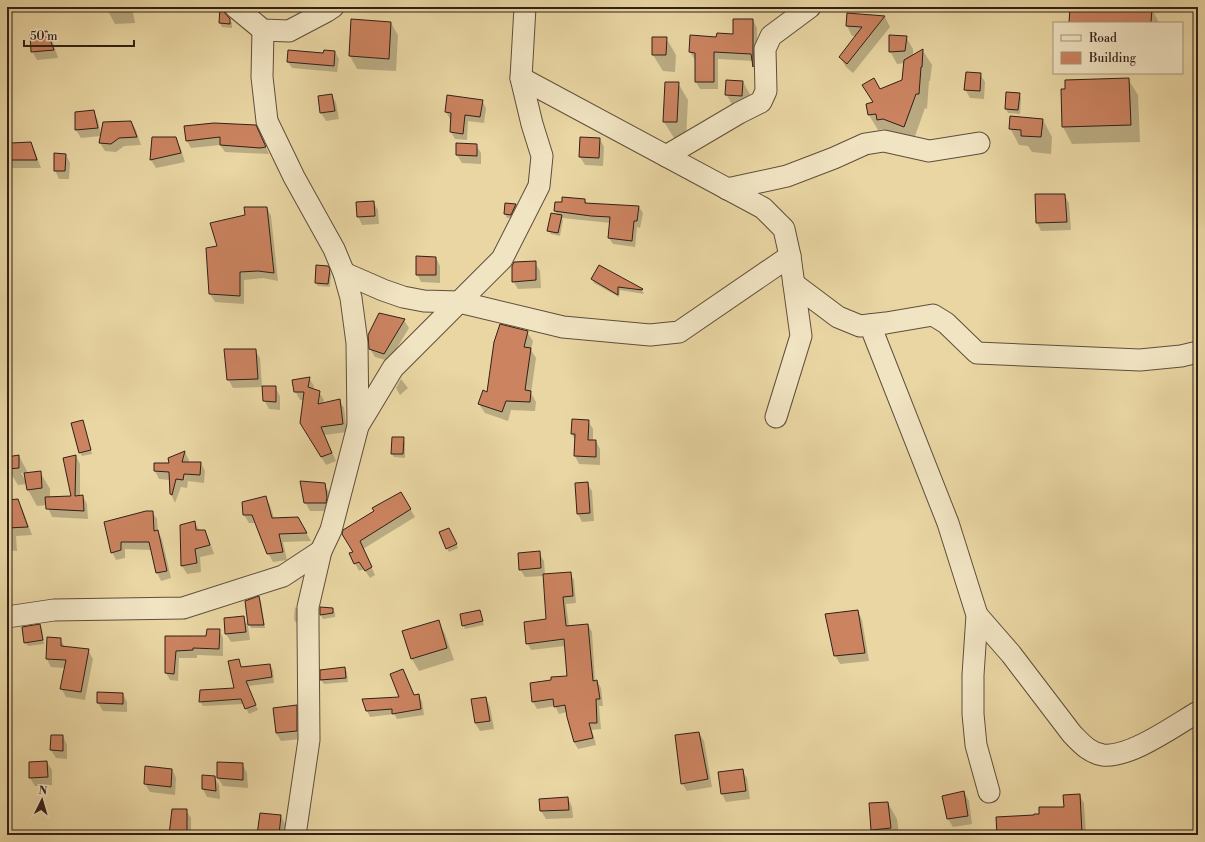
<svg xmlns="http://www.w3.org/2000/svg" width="1205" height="842" viewBox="0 0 1205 842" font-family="'Libre Bodoni',serif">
<rect width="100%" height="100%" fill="#e9d6a3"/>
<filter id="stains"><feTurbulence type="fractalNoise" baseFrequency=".005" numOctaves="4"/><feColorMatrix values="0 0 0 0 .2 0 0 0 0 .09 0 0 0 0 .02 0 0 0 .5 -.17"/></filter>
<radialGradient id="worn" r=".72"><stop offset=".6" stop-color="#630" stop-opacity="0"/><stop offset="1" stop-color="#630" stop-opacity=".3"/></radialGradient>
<g fill="#0003" fill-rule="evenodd">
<path d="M106,7H132L135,23L115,24Z"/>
<path d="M1071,7H1120L1152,9L1159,23H1070Z"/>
<path d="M221,8H223L225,15L232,23V28L222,27L220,23Z"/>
<path d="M848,14L885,17L890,27L853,73L846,67L840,57L857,36H852L847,26Z"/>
<path d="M753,20L757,28V71L754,61L718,59V89H700L696,82V60H695L690,52L691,36L717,38L734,35Z"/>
<path d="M391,23L398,35L396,71L357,69L350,56Z"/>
<path d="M47,32L52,40L58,58L37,60L32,51Z"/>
<path d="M906,37L913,49V57L923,51L932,65L930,81H929L927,109L925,108L913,142L886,135L883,129L878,130L869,115L867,104L874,103L880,90L903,81L905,63L897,64L890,51Z"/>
<path d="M666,38L676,55L675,72L663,71L653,55Z"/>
<path d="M335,52L339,59L337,72L292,68L288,62Z"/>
<path d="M980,74L985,82L984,99L970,98L965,89Z"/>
<path d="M1128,79L1138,95L1140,142L1072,144L1063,127Z"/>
<path d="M743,82L752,98L736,111L726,94Z"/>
<path d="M678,83L688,100L686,139L674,138L664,122Z"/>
<path d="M1019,94L1021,98L1020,114L1008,113L1006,109Z"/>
<path d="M332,95L336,103L339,119L326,121L321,113Z"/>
<path d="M482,101L486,108L484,123L468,121L467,140L455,139L451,132L452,119H450L446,112Z"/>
<path d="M93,111L98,120L101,135L131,122L136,130L141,145L124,146L116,152L105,151L100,143L101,136L81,138L76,130Z"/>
<path d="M1043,120L1052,137L1051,154L1032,152L1028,146L1019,145L1010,128Z"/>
<path d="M185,127L260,134L269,154L225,152L220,145L191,148L187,141Z"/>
<path d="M153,138H175L180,146L185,162L156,168L151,160Z"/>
<path d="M600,139L604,147L603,166L585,165L580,157Z"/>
<path d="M30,143L35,151L41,168H12L10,183H7V150Z"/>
<path d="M457,144L476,145L481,153V164L462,163L457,155Z"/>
<path d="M66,155L70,163L69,179H59L55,170Z"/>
<path d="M1064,195L1069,203L1071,230L1041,231L1037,223Z"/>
<path d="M585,200L587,204L639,207L643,213L640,228L637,227L635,247L613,244L609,238L611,223L562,218L563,220L560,236L551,234L548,230L558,216L555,211Z"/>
<path d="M373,202L378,210L379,224L362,225L358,216Z"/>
<path d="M515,205L518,208L513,218H507L505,214Z"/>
<path d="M267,208L271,216L278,281L263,278L244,280V304L215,302L210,294L218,247L246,215Z"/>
<path d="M436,258L440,266V283L421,282L417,274Z"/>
<path d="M535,263L540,271L541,288L518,289L513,281Z"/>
<path d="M599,266L642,290L644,294L620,290L619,297L594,283L592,279Z"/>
<path d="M328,267L331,274L330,287L318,286L316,283Z"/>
<path d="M404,320L409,328L389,361L375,357L370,349Z"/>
<path d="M527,332L533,341L531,350L536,358L531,393L536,402L535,411L511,410L508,421L485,413L479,404L488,393Z"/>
<path d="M255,350L260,358L262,387H275L280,396V410L269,409L264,400L263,387L233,388L228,379Z"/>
<path d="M309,378L314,386L313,390L319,392L324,400L323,404L339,400L344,408L347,432L324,435L336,461L326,465L306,431L304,400H300L295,391Z"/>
<path d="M401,379L408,388L400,395L396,388Z"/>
<path d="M82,421L92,454L82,456L80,452Z"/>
<path d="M588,421L593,429V441H596L600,449V465L579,464L575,456V440L572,434Z"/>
<path d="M403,438L405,442V458L394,457L392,454Z"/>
<path d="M185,452L189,460L188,463H201L205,471L204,483L188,481L187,488L181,487L175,503L171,494L170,480L159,479L155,471V464H170Z"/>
<path d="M19,456L28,473L40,472L50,489V498L73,497L76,456L80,464V496H83L87,504L88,519L52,517L47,505L37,506L28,490L27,484L18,485L8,469ZM21,473H23L26,477V481Z"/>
<path d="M587,483L592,491L594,521L582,522L578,514Z"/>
<path d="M324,484L329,492L331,506L330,511H310L305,502Z"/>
<path d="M401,493L415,517L363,549L375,575L370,578L364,569L359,571L350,554L354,552L343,534Z"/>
<path d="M265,497L270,505L274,518H298L311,541L283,542L287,560L273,562L268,553L256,523H249L244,515Z"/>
<path d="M17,500L22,508L32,535L16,536L17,551L7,550V501Z"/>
<path d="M152,512L157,519L158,531L162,539L171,578L161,581L157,573L151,550L125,549V558L116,560L112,552L105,523Z"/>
<path d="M195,523L200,531H205L209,539L214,554L200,557L201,572L187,574L182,566L181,526Z"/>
<path d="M451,533L458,548L449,552L447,548Z"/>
<path d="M539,553L544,561L545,575L570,573L574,580L576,603L566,604L569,626L588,625L592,632L595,682L597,681L601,688L603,706H599L601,729L592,730L596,745L578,749L574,742L567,712L559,714L555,706L537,709L533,702L552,681L568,677L565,646L531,650L527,643L547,620L544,576L525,577L520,569Z"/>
<path d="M259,597L261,601L265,628H251L249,624Z"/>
<path d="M295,607L298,610V622L296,623L294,619Z"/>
<path d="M321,608L333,609L335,613V617L323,619L321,615Z"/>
<path d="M479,611L484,625L465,629L463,625Z"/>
<path d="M858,611L862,620L869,661L840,664L835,655Z"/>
<path d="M243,617L248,626L250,640L231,642L226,634L225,619Z"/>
<path d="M438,621L445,634L454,660L419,671L412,659L404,632Z"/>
<path d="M40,625L42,629L44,644L28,646L25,642Z"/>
<path d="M219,630L223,638V656L197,655V658H179L178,681L170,680L166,673V637H207Z"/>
<path d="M60,639L65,647L88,650L93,659L85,700L66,697L61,688L65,668L51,667L47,659Z"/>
<path d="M238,660L242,668L270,665L273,670L274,683L248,686L258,710L249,714L244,704L203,706L200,701L235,689Z"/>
<path d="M345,668L347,672L348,682L324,684L321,680V671Z"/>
<path d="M403,670L415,696L418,695L422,701L424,715L397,719L394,714L370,717L367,711L401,698Z"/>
<path d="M123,694L127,702V712L103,711L98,703Z"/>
<path d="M486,698L490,707L494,729L480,731L475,723L472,700Z"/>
<path d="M296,706L301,715V739L281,741L276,733L274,709Z"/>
<path d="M699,733L704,741L712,787L687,791L682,783Z"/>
<path d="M63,736L67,745V759L56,758L51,750Z"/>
<path d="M47,762L52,770V785L35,786L30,778Z"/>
<path d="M242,764L247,773L248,788L223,786L218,778Z"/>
<path d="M146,767L172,769L176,778L175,795L150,792L145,784Z"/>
<path d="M742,770L747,778L750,799L726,802L722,794Z"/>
<path d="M203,776L214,777L219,785L220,799L207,797L203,789Z"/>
<path d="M964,792L969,801L972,824L953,827L948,819L943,797Z"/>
<path d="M1079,795L1084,803L1086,835H998L1040,815L1065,808Z"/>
<path d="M568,798L572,807L573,818L546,819L541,811Z"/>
<path d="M888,803L897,819L899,835H875L872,830Z"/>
<path d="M186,810L191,818V835H170Z"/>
<path d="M281,816L285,824L284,835H258Z"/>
</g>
<g fill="#cb8360" stroke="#312018">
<path d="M220,7H223L224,12L230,19V24L219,23Z"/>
<path d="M1070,7H1133L1152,8L1151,23H1069Z"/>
<path d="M847,13L885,16L847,64L839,57L862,27L846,26Z"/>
<path d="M351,19L391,22L389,59L349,56Z"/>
<path d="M733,19H753V67L751,54L714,52V82H695V53L689,52L690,35L716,37L717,33L733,34Z"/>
<path d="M47,31L54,50L31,52L30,34Z"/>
<path d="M889,35L907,36L905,51L889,52Z"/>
<path d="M652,37H667L666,55H652Z"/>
<path d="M923,49L922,67H921L919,94H916L904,127L883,119L877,120L876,114L868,115L866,104L873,102L862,85L874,78L880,89L902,80L904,60Z"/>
<path d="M288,50L323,53L324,50L335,51L334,66L287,62Z"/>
<path d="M966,72L981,73L980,91L964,90Z"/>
<path d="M1129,78L1131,125L1062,127L1061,89H1065V80Z"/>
<path d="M726,80L743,81L742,96L725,95Z"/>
<path d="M665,82H679L677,122H663Z"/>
<path d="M1006,92L1020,93L1018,110L1005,109Z"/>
<path d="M332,94L335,111L320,113L318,96Z"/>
<path d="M447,95L483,100L480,117L465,115L463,134L450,132L451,113L445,112Z"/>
<path d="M94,110L98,128L75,130V112Z"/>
<path d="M1010,116L1043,119L1041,137L1021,136V130L1009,129Z"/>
<path d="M131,121L137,137L119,138L111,144L99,143L103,122Z"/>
<path d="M214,123L256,125L266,147L260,148L220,145V137L186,141L184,126Z"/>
<path d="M152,137H176L181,153L150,160Z"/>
<path d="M580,137L600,138L599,158L579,157Z"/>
<path d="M31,142L37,160H7V149H11V143Z"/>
<path d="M456,143L477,144V156L456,155Z"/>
<path d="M54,153L66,154L65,171H54Z"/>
<path d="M1035,194H1065L1067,222L1036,223Z"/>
<path d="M562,197L585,199V203L639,206L637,221H634L632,241L608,238L610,217L591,216L554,211L555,202H562Z"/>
<path d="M374,201L375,216L357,217L356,202Z"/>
<path d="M505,203L516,204L511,215L504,214Z"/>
<path d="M244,207H267L274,273L258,271L240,272V296L209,294L206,248L217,246L210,223L245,215Z"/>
<path d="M551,213L562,215L558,233L547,231Z"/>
<path d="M416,256L436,257V275H416Z"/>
<path d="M536,261V280L512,282V266L514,262Z"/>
<path d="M316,265L328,266L330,269L328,284L315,283Z"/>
<path d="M599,265L643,289L642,290L618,287V295L591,279Z"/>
<path d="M379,313L405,319L384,354L369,349L368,335Z"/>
<path d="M500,324L528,331L524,347L531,348L525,390L531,391L530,402L506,401L502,412L478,404L483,390L487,392L494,342Z"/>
<path d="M224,349H256L258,379L227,380Z"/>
<path d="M310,377L308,387L320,391L318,404L340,399L343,424L321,427L332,453L321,457L300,423L304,392H294L292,380Z"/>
<path d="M262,386H276V402L263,401Z"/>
<path d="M572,419L589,420L588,440H596V457L574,456L575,434H571Z"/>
<path d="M83,420L91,450L79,453L71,423Z"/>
<path d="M392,437H404L403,454H391Z"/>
<path d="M185,451L182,462H201L200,475L184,474L183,480L176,479L172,495L170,494L169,472L154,471V463H169L168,458Z"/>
<path d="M19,455V468L7,469V457Z"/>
<path d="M76,455L75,496L83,495L84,511L46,509L45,497L71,496L63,458Z"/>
<path d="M41,471L42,488L27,490L24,473Z"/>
<path d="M300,481L325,483L327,497L326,503H304Z"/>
<path d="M588,482L590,513L577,514L575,483Z"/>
<path d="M401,492L411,509L360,541L372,567L365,571L359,562L354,564L349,553L353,552L342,534L343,530L374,511L372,508Z"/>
<path d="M266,496L272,518L298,517L307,533L279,534L283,552L267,554L252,515H243L242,502Z"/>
<path d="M18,499L28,527L7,528V500Z"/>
<path d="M146,511H153L154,531L158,530L167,571L156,573L149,542H121V550L111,553L104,522Z"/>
<path d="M195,521L196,530H205L210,545L195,549L197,563L181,566L180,525Z"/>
<path d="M449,528L457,544L446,549L439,532Z"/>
<path d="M540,551L541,568L519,570L518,553Z"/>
<path d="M571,572L573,596L563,597L566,626L588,624L593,681L597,680L600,699H596L597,723H589L593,738L574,742L567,717L565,705L554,707L553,699L532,702L530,683L551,680V677L567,676L564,639L526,644L524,622L546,619L543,574Z"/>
<path d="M259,596L264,625H248L245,601Z"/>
<path d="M320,607L333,608V613L320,615Z"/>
<path d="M480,610L483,621L462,626L460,614Z"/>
<path d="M858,610L865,653L834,656L825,614Z"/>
<path d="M244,616L246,632L225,634L224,618Z"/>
<path d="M439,620L447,648L411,659L402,631Z"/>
<path d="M40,624L43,640L24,643L22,627Z"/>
<path d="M207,629H220L219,649L193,648V650L176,651L174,674L165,673V636H206Z"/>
<path d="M47,637L61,638V646L89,649L81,692L60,689L66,660L46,659Z"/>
<path d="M239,659L241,667L270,664L272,677L246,681L256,705L245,709L241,699L199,702L200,690L234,688L228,661Z"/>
<path d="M345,667L346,678L320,680V670Z"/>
<path d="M403,669L414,695L419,694L421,709L392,714V709L366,711L362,699L399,697L390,674Z"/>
<path d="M97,692L123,693V704L97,703Z"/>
<path d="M486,697L490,721L475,723L471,699Z"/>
<path d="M297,705V731L276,733L273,708Z"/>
<path d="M699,732L708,779L681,784L675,735Z"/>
<path d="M51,735H63V751L50,750Z"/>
<path d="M47,761L48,777L29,778V762Z"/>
<path d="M217,762L243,763V780L217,778Z"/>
<path d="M145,766L172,769L171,787L144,784Z"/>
<path d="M743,769L746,791L721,794L718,772Z"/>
<path d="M202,775L215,776L216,791L202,789Z"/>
<path d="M964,791L968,816L947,819L942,796Z"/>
<path d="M1080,794L1082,833L1058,835H997L996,817L1034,815V814H1039V807H1064L1063,795Z"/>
<path d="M568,797L569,810L540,811L539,799Z"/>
<path d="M888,802L891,828L871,830L869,803Z"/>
<path d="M172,809H187V835H169Z"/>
<path d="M260,813L281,815L279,835H257Z"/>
</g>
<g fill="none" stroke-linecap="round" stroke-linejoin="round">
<g stroke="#5f4e3b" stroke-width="23">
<g id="minor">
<path d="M235,7L263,30L289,31L327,11L333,7"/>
<path d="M263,30L262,77L267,121L294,177L334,249L344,273L351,298L357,343L358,426"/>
<path d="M521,78L763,208L784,229L790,256L801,336L776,417"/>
<path d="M666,156L739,113L761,102L766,91L765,49L771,36L810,7"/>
<path d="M727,189L787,176L834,158L865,144L884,141L929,151L979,143"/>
<path d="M344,273L383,290L403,297L424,301L459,302L563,327L650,335L679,332L790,256"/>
<path d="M794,284L838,317L860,326L886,323L933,315L946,323L977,353L1140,360L1181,356L1198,352"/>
<path d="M870,325L948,523L977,615L973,675V714L976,745L989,792"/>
<path d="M977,615L1011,654L1072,734C1081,743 1089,753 1103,755C1130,758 1174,726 1198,712"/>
<path d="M7,617L54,610L183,608L283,576L321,551"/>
<path d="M295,835L309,740L308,626V607L321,551L331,530L358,426L393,368L502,259L539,186L542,156L532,124L521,78L525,7"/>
</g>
</g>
<use href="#minor" stroke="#f1e4c3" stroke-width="21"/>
</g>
<rect width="1205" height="842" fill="none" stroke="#e9d6a3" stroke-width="24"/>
<rect x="8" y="8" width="1189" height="826" fill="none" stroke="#312018" stroke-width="2"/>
<rect x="12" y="12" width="1181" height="818" fill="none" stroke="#312018"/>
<rect x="1053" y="22" width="130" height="52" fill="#f1e4c3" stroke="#a4967f"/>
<rect x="1061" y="35" width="20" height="6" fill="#f1e4c3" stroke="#a4967f"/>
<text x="1089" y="42" font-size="12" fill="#312018">Road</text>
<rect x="1061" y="52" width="20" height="12" fill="#cb8360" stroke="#a4967f"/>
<text x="1089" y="62" font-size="12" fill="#312018">Building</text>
<g transform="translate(42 800) rotate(5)" stroke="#f1e4c3" stroke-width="3" paint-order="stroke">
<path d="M0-3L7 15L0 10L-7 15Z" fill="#312018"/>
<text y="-6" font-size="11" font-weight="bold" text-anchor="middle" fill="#312018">N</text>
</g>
<path d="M24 40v6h110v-6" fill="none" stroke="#312018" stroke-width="2"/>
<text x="30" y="40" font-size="12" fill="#312018" stroke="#f1e4c3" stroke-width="3" paint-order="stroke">50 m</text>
<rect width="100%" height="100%" filter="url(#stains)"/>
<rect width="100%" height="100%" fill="url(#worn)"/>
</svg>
